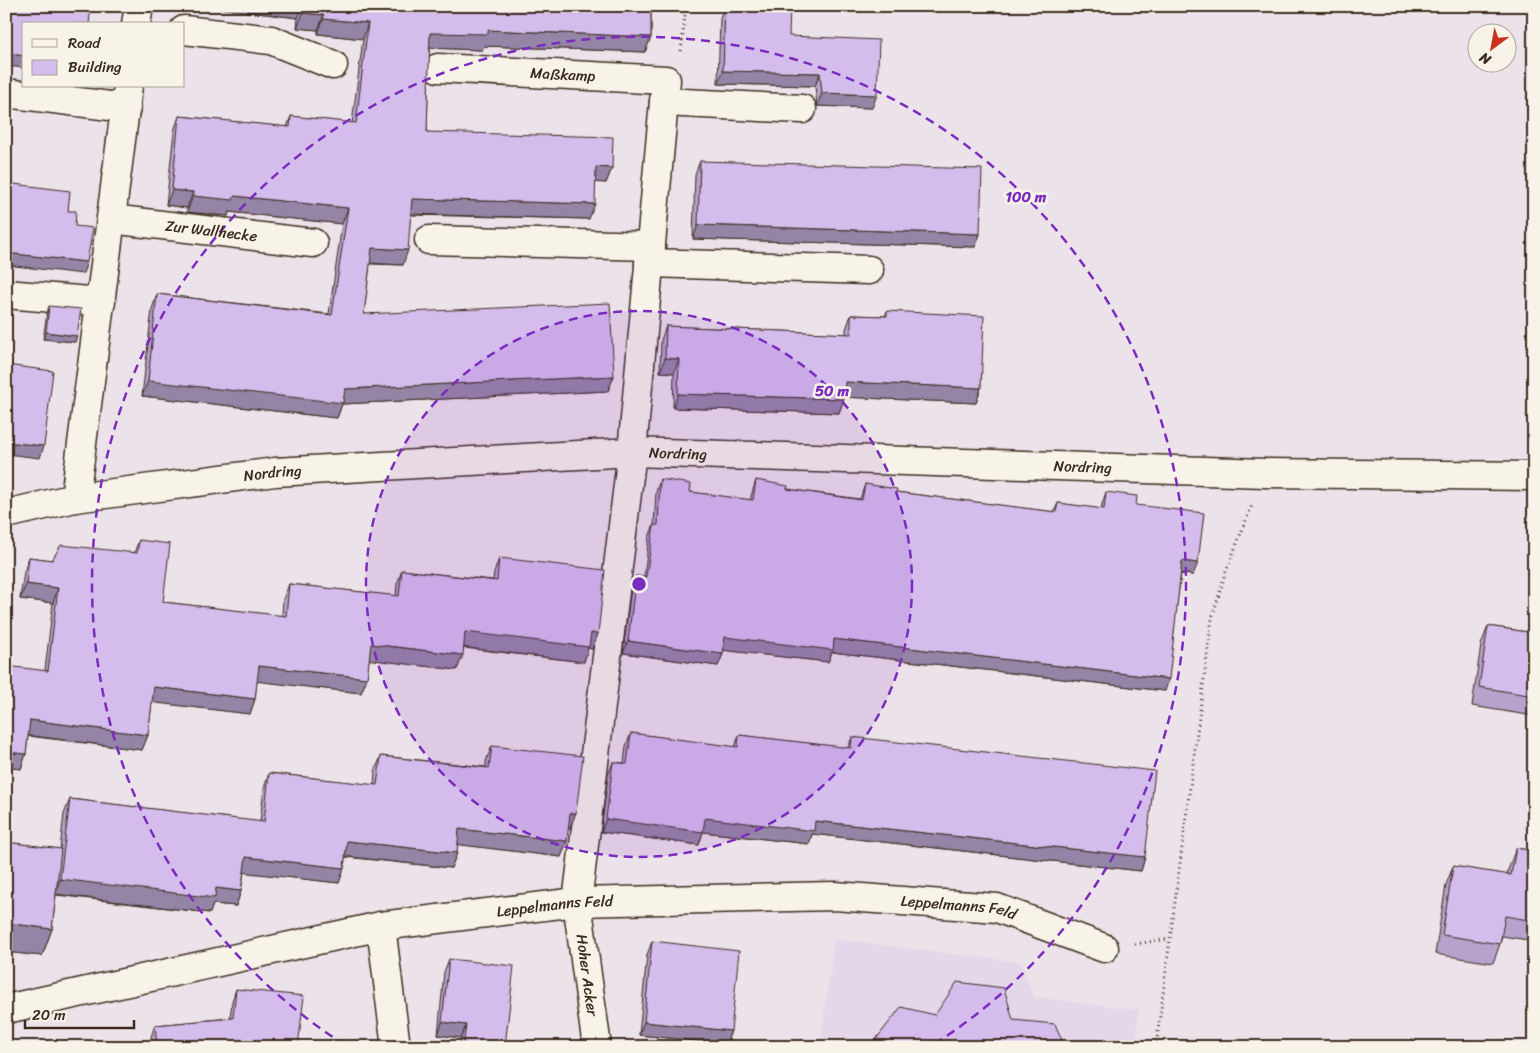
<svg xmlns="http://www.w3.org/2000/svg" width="1540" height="1053" viewBox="0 0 1540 1053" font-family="Sriracha,sans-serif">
<rect width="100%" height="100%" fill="#ece2e9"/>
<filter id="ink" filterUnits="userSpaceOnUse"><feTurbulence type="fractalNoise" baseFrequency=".02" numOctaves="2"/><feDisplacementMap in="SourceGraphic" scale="10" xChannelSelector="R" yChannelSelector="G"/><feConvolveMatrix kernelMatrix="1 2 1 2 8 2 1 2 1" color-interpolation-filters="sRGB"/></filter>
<g filter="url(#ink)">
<path fill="#e5d7ea" d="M834,939L1020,962L1034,997L1139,1010L1135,1047H820Z"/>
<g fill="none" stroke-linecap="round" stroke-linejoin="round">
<g stroke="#3b2a1e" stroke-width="31">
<g id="minor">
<path d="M136,24L139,6"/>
<path d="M184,30L271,40L333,65"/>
<path id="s1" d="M438,68L666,80L632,452L577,902L597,1047"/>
<path d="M6,93L126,108"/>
<path d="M664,102L802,109"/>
<path id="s2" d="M111,219L313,243"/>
<path d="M429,240L651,246"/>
<path d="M649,263L869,270"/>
<path d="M6,294L101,302"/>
<path d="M75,498L128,86"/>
<path id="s3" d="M6,514L75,498L275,472L632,452L1265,473L1534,476"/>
<path d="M381,926L396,1047"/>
<path id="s4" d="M6,1009L381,926L577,902L835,896L997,908L1104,948"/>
</g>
</g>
<g stroke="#3b2a1e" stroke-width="3" stroke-dasharray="1 4" stroke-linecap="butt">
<path d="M681,51L686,6"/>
<path d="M1135,944L1169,939"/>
<path d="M1156,1047L1212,618L1225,574L1252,505"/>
</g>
<use href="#minor" stroke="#f7f3e8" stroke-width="28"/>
</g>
<g fill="#b6a2cb" stroke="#3b2a1e">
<path d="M200,6H651V37L645,52L484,46L482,50L429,48L427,132L612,168L606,183L595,182L589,219L411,215L403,265L370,264L364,314L614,376L608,391L342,404L337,418L142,396L152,309L157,294L329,314L342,224L229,212L228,216L187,212V208L166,205L174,131L179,116L287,127L291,116L352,123L363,39L318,34V30L297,28L298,18Z"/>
<path d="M724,6H763L789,36L872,108L817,106L815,86L718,84L720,18Z"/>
<path d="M700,161L980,234L975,247L693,239L695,174Z"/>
<path d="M49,306L75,342L43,339L47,313Z"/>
<path d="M887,311L981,388L976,403L844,397L839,413L673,408L674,373L660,372L661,340L666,326L846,334V329L851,315L885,316Z"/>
<path d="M660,479L690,492L750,500L752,493L756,480L787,489L860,499L865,484L896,492L1054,512L1058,503L1101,509L1102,504L1106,492L1136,505L1193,575L1181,574L1165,691L832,652L828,662L723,650V654L718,666L623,653L631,588L636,576L644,577L649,537L654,525L656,492Z"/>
<path d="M139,540L163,602L282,616L283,599L289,584L396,596L397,584L402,570L493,580L494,573L499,558L598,634L592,649L588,648L584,662L464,648L457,670L369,659L367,678L361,693L257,681L255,699L250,714L152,702L148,735L142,750L28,736L26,754L21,769L6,767L45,670L53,603L20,599L24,572L29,557L52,560L134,553Z"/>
<path d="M1488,626L1534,633V716L1472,706L1481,645Z"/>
<path d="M631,733L735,747L739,735L848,748L852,737L1145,857L1141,871L812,834L809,844L703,832L699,845L601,832L608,775L613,762L624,763L626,746Z"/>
<path d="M492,746L570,828H568L567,841L561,857L457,844V853L451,868L345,857L344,868L339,883L244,872L241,891L236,906L213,904L210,913L56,895L52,929L42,956L6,952V842L60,849L64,814L70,799L260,822L264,788L269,773L374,785L375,771L381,756L486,767V761Z"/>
<path d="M1516,848L1534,851V941L1502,936L1500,944L1493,963L1435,954L1446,885L1453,866L1507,875L1509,867Z"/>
<path d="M652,941L731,1031L726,1044L639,1035L647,955Z"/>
<path d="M449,959L505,1047H460L461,1038L438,1035L444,972Z"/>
<path d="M236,989L298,1047H151V1037L155,1025L230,1018L232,1001Z"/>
</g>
<g fill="#9484a5" stroke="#3b2a1e">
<path d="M200,6H303L298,18Z"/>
<path d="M303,13L324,15L318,30L297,28Z"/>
<path d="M323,19L368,23L363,39L318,34Z"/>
<path d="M488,30L651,37L645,52L484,46L482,50L424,48L430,33Z"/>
<path d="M6,53L24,56V68L6,66Z"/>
<path d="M723,71L820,73L815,86L718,84Z"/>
<path d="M822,93L877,95L872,108L817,106Z"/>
<path d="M596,167L612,168L606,183L590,182Z"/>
<path d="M172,190L193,192L187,208L166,205Z"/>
<path d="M193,196H234L348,208L342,224L229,212L228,216L187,212Z"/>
<path d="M412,199L595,204L589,219L407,214Z"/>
<path d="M698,225L980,234L975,247L693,239Z"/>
<path d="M372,248L408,250L403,265L367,263Z"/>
<path d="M6,253L87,262L83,274L6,265Z"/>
<path d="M46,332L77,336L75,342L43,339Z"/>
<path d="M665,358L679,359L674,373L660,372Z"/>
<path d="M614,376L608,391L342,404L337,418L142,396L148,381L345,389Z"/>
<path d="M845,382L981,388L976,403L839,397Z"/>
<path d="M678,394L844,399L839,413L673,408Z"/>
<path d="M6,442L44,446L40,458L6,454Z"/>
<path d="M1182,561L1198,563L1193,575L1178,573Z"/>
<path d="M26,584L58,588L53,603L20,599Z"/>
<path d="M465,632L591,633L598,634L592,649L588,648L584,662L460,647Z"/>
<path d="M725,637L834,639L1169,679L1165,691L832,652L828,662L720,650Z"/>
<path d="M628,641L723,654L718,666L623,653Z"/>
<path d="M371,644L463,655L457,670L365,659Z"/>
<path d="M259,666L367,678L361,693L254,681Z"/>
<path d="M154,687L255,699L250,714L148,702Z"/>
<path d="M30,720L148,735L142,750L25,735Z"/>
<path d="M6,752L26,754L21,769L6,767Z"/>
<path d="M570,813H576L570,828H565Z"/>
<path d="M705,818L815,821L1145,857L1141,871L812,834L809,844L703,832L699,845L601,832L606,819Z"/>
<path d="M459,829L567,841L561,857L453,844Z"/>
<path d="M347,841L457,853L451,868L341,856Z"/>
<path d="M246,857L344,868L339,883L240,872Z"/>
<path d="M60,879L216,888L241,891L236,906L213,904L210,913L55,894Z"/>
<path d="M7,923L52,929L42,956L6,952V927Z"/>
<path d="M442,1022L466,1025L461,1038L438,1035Z"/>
<path d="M644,1022L731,1031L726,1044L639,1035Z"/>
</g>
<g fill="#d4bcec" stroke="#3b2a1e">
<path d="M6,6H91L89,24H24V56L6,53Z"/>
<path d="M304,6H651V37L488,30V34L430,33L427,132L613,137L612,168L596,167L595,204L412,199L408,250L372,248L364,314L610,303L614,376L345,389L343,403L148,381L157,294L332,315L348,208L234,196L233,200L193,196V192L172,190L179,116L290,127L291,116L356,123L368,23L323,19L324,15L303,13Z"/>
<path d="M725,6L790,7L789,36L879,40L877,95L822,93L820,73L723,71Z"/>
<path d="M700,161L982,169L980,234L698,225Z"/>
<path d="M6,183L70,191L68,211H76L75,226L93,228L87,262L6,253Z"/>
<path d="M49,306L81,309L77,336L46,332Z"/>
<path d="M887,311L984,316L981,388L845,382L844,399L678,394L679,359L665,358L666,326L851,334V315L887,316Z"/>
<path d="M6,365L53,371L44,446L6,442Z"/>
<path d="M660,479L691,484L690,492L753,500L756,480L788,486L787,489L862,500L865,484L897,489L896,492L1056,512L1058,503L1104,509L1106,492L1137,496L1136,505L1204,513L1198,563L1182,561L1169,679L834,639L833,650L725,637L723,654L628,641L636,576L646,577L654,525H658Z"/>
<path d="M139,540L170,544L163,602L286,616L289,584L399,596L402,570L497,581L499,558L605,570L598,634L591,633L589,647L465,632L463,655L371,644L367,678L259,666L255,699L154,687L148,735L30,720L26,754L6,752V666L48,671L58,588L26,584L29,557L52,560L61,545L137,553Z"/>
<path d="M1488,626L1534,633V696L1479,687Z"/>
<path d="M631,733L738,747L739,735L851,748L852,737L1155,771L1145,857L815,821L814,831L705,818L703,832L606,819L613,762L627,764Z"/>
<path d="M492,746L583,756L576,813H570L567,841L459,829L457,853L347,841L344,868L246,857L241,891L216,888L215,898L60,879L70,799L264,822L269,773L377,785L381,756L489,768Z"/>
<path d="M6,842L61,849L52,929L7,923L6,930Z"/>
<path d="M1516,848L1534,851V921L1505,916L1500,944L1442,935L1453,866L1511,875Z"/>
<path d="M652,941L739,951L731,1031L644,1022Z"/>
<path d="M449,959L514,966L505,1047H463L466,1025L442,1022Z"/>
<path d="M957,982L1004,988L1013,1020L1055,1024L1065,1047H876L874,1042L901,1007L935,1015Z"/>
<path d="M236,989L304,996L298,1047H157L155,1025L233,1018Z"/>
<path d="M51,1044L78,1047H50Z"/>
</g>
</g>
<circle cx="639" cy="584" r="273" fill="#7b2cbf" fill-opacity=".12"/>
<g fill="none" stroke="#7b2cbf" stroke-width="2.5" stroke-dasharray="9 6">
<circle cx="639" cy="584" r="273"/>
<path d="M345 1045A547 547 0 1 1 933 1045"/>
</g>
<g text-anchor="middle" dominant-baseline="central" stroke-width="5" stroke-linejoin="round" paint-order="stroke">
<g font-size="15" fill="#3b2a1e" stroke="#f7f3e8">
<text stroke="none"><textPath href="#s1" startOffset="125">Maßkamp</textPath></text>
<text stroke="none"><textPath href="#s2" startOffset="101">Zur Wallhecke</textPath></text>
<text stroke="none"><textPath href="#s3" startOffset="676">Nordring</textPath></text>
<text stroke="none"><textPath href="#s3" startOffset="1081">Nordring</textPath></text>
<text stroke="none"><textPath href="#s3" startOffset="270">Nordring</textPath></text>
<text stroke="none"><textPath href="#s4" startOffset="559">Leppelmanns Feld</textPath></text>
<text stroke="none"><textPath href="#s4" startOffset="964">Leppelmanns Feld</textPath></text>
<text stroke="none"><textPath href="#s1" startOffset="1129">Hoher Acker</textPath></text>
</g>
</g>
<circle cx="639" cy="584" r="8" fill="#7b2cbf" stroke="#f7f3e8" stroke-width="2.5"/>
<g font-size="15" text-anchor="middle" font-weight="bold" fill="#7b2cbf" stroke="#f7f3e8" stroke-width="5" stroke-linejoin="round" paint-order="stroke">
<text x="1026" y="202">100 m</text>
<text x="832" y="396">50 m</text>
</g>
<rect width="1540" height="1053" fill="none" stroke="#f7f3e8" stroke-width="25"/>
<rect x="12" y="12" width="1515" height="1028" fill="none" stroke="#3b2a1e" stroke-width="2" filter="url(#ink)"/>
<rect x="22" y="22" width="162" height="65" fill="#f7f3e8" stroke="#aca397"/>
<rect x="32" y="39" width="25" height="8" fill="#f7f3e8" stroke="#aca397"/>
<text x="68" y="48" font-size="15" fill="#3b2a1e">Road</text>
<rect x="32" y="60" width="25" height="15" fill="#d4bcec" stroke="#aca397"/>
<text x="68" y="72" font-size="15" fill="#3b2a1e">Building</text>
<g transform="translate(1492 48) rotate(212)"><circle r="24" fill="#f7f3e8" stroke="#aca397"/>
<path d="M0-4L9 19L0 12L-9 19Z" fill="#c8321e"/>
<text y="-8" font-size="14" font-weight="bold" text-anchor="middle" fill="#3b2a1e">N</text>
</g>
<path d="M25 1020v8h109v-8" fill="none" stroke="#3b2a1e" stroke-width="2.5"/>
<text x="32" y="1020" font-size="15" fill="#3b2a1e" stroke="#f7f3e8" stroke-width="4" paint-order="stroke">20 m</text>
</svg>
